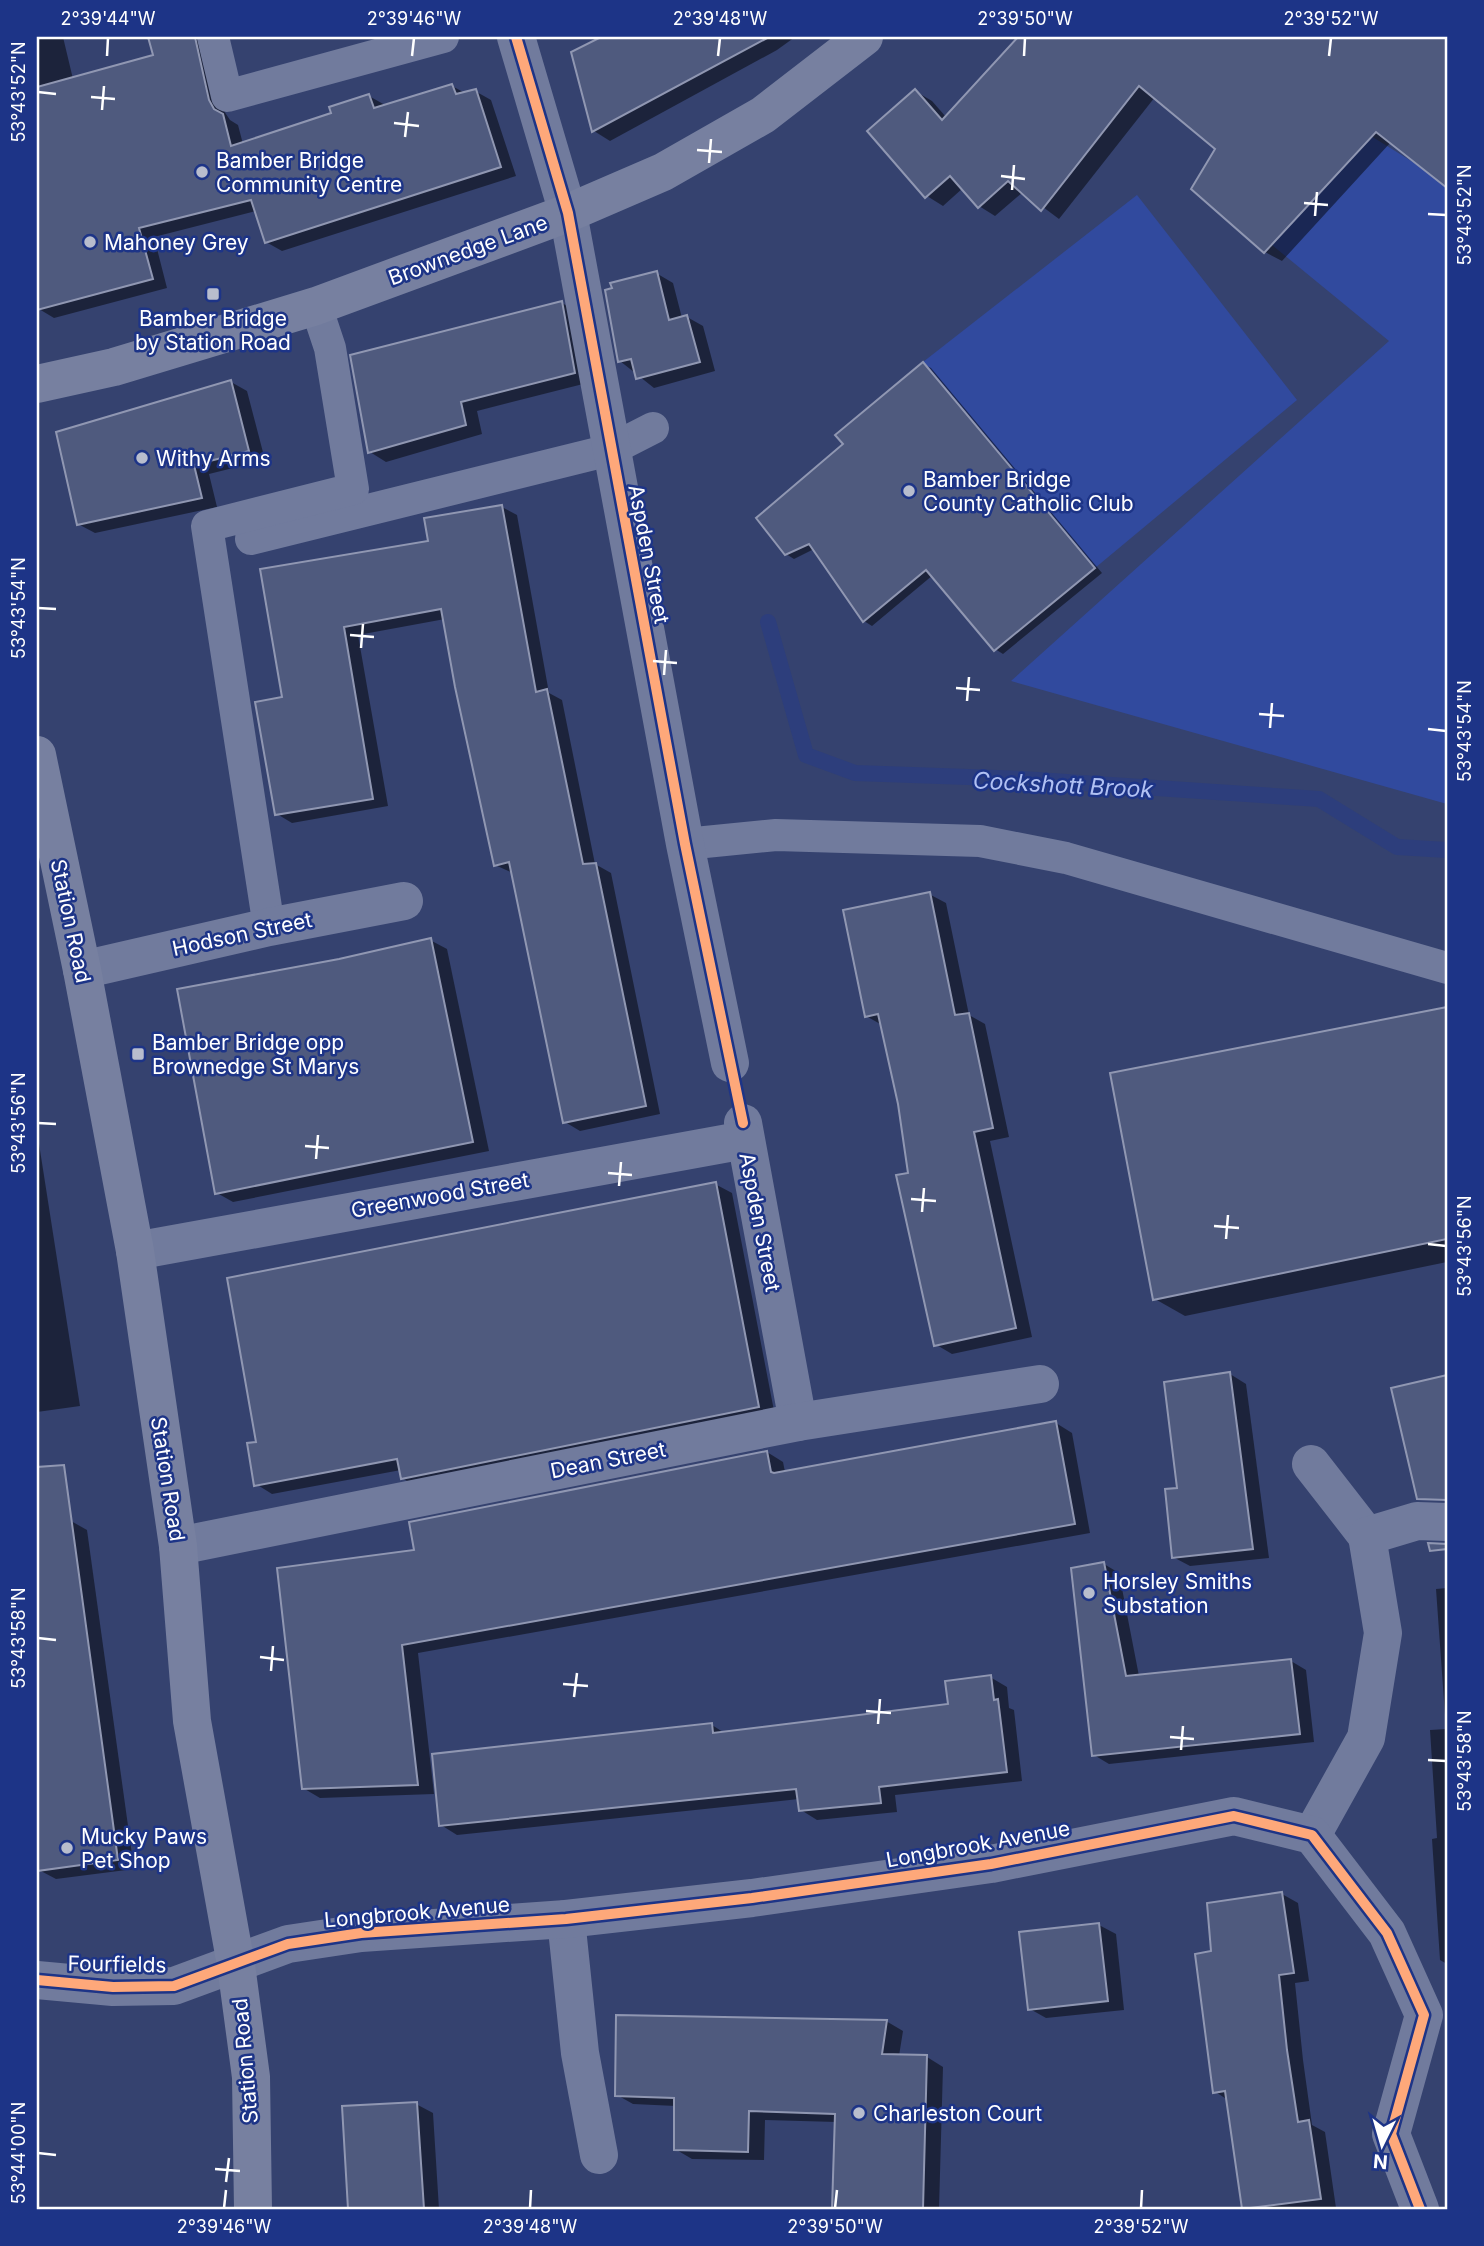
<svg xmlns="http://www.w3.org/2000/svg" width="1484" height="2246" viewBox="0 0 1484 2246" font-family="Inter,sans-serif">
<rect width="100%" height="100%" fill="#35426f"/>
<g fill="#314a9e">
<path d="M1371,136L1416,164L1447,188V804L1011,681L1389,341L1272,245Z"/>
<path d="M1137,195L1297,400L1095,568L923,362Z"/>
</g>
<g fill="#0007">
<path d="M37,37H63L73,79L155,56L150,37H214L224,111L230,120L238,125L243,144L333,114L369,96L385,105L452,86L465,93L475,91L491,100L516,176L282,251L266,242L256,211L154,237L167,288L54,318L39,309L37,301Z"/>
<path d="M605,37H795L777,50L610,141L594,131L573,53Z"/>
<path d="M1021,37H1447V186L1391,142L1282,261L1265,252L1193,189L1217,148L1155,97L1059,219L1023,192L995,216L979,206L963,188L943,206L927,196L915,91L932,101L946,117Z"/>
<path d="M656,273L673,283L682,318L687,317L703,326L715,371L654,388L620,361Z"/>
<path d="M562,303L578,312L591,382L477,411L482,434L386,462L370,452Z"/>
<path d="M923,364L931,368L1102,573L1003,654L995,649L933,575L872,626L864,621L814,549L794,559L786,554Z"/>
<path d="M231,382L247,391L265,460L209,474L217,507L95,533L78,524Z"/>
<path d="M502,507L517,515L549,693L562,700L595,864L611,873L660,1114L580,1131L565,1122L513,873L495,865L445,619L358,635L388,806L292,823L277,814L284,699L262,570L430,542Z"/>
<path d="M929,894L946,903L969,1015L985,1024L1009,1137L990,1141L1032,1337L952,1354L935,1344L899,1104L882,1025L866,1016Z"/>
<path d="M430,940L447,949L489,1151L233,1202L217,1193L339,961Z"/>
<path d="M1447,1009V1262L1185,1316L1155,1299L1112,1074Z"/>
<path d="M37,1131L80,1406L37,1412Z"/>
<path d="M715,1184L732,1193L775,1416L419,1488L402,1478L401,1470L272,1494L256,1484L258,1444Z"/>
<path d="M1230,1374L1246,1384L1269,1558L1190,1566L1173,1557L1179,1489Z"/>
<path d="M1056,1423L1072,1433L1090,1533L418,1653L434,1794L320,1798L303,1788L416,1552L767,1452L783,1462L785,1472Z"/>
<path d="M71,1521L87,1530L134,1869L56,1879L39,1870L37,1852V1525Z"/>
<path d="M1104,1564L1119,1573L1139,1676L1291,1661L1306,1670L1314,1742L1109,1764L1094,1755Z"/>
<path d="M1447,1588V1964L1440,1960L1432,1839L1437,1838L1430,1730L1446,1729L1436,1589Z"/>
<path d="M990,1677L1007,1687L1009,1708L1014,1710L1022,1781L895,1795L897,1812L817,1820L801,1810L799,1799L457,1835L441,1825L712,1725L726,1734L949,1705Z"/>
<path d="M1282,1894L1298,1903L1309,1981L1295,1983L1303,2060L1312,2125L1325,2132L1336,2208L1244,2209L1228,2100L1214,2091L1213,1953Z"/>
<path d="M1099,1925L1116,1934L1124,2010L1046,2018L1030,2009Z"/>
<path d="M886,2021L903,2031L899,2056L927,2057L943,2067L939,2209H834L837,2122L765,2120L764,2160L692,2159L675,2149L676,2106L633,2104L617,2095Z"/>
<path d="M416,2104L433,2113L439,2209H350L343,2108Z"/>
</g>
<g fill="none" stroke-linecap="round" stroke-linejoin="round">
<path stroke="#2d3e7c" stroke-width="16" d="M768,622L806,755L855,773L1022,779L1319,799L1397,847L1447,850"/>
</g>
<g fill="#4f5a7e" stroke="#9097b2" stroke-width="2">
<path d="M148,37H195L209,100L214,109L223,114L231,146L331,113L329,107L369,94L374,108L452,84L456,94L476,89L501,167L265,243L251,200L139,228L153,279L37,310V87L153,55Z"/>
<path d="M601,37H769L592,132L571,52Z"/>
<path d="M1018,37H1447V188L1376,132L1264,253L1191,189L1215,149L1139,86L1041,211L1008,181L978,208L950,176L925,198L867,131L915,89L942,120Z"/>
<path d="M657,271L669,320L687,315L700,362L636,379L631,359L618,362L605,290L612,288L610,283Z"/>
<path d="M562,301L575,373L461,402L466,425L368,453L350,355Z"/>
<path d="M923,362L1095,568L994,651L926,570L863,622L809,544L785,555L756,518L843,444L835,435Z"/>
<path d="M231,380L249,451L194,465L202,498L77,525L56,432Z"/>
<path d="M502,505L536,692L547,689L583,864L596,863L646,1106L563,1123L509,862L494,866L455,687L441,609L344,627L373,799L275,815L255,702L282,697L260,569L428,541L424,518Z"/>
<path d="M930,892L955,1015L969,1013L993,1128L974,1132L1016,1328L934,1346L896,1175L908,1173L898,1104L878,1014L865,1017L843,910Z"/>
<path d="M431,938L473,1142L215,1194L177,989L339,959Z"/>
<path d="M1447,1007V1239L1153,1300L1110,1073Z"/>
<path d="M716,1182L759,1407L401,1479L397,1459L254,1486L247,1443L256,1442L227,1278Z"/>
<path d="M1230,1372L1253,1549L1172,1558L1165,1489L1177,1488L1164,1382Z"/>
<path d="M1447,1375V1500L1417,1499L1391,1388Z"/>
<path d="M1056,1421L1075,1524L402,1645L418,1785L302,1789L277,1568L414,1550L409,1522L767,1451L771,1472L774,1473Z"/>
<path d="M64,1465L118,1860L37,1871V1467Z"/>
<path d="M1428,1543L1447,1544V1549L1430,1551Z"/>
<path d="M1104,1562L1126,1676L1291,1659L1300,1734L1092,1756L1071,1568Z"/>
<path d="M991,1675L994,1700L998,1699L1007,1772L879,1787L881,1803L799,1811L796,1789L439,1826L432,1754L712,1723L713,1733L948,1704L945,1681Z"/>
<path d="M1282,1892L1294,1973L1279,1975L1287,2050L1298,2122L1309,2120L1321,2199L1242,2209L1225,2091L1213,2093L1195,1954L1211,1951L1207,1903Z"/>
<path d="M1099,1923L1108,2001L1028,2010L1019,1932Z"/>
<path d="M616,2015L887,2020L882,2054L927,2055L923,2209H832L835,2114L749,2111L748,2152L674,2150V2098L615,2096Z"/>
<path d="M417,2102L424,2209H348L342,2106Z"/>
</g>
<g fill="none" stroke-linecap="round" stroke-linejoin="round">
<g stroke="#717b9d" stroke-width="32">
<path d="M213,37L227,96L443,37"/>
<path d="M251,539L610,450L653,428"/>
<path d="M685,844L776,835L980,841L1066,858L1447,968"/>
<path d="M269,927L207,526L353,489L330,348L316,306"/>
</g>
<g stroke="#717b9d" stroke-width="38">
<path d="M516,37L568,213L685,844L730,1063"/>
<path d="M82,970L269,927L404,901"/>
<path d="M743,1123L798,1422"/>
<path d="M135,1251L745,1140"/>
<path d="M1311,1464L1367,1536"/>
<path d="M178,1546L798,1422L1040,1384"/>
<path d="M1312,1835L1366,1738L1383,1633L1367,1536L1417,1521L1447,1522"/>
<path d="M566,1919L580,2053L599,2155"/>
<path d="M37,1980L113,1987L174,1986L288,1944L361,1933L566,1919L752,1898L991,1864L1234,1816L1312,1835L1387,1933L1424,2015L1391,2134L1420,2209"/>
</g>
<g stroke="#7780a0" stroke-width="38">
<path d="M37,384L114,367L316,306L568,213L663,172L763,115L864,37"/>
<path d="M37,755L82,970L135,1251L178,1546L192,1721L236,1965L251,2077L253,2209"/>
</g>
<g stroke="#1d3487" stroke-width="15">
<g id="cycleway">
<path d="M516,37L568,213L685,844L743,1123"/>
<path d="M37,1980L113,1987L174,1986L288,1944L361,1933L566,1919L752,1898L991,1864L1234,1816L1312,1835L1387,1933L1424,2015L1391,2134L1420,2209"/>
</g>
</g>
<use href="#cycleway" stroke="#fea87a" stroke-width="10"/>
</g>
<path fill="none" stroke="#fff" stroke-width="2.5" d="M107,56L108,38M412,56L414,38M718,56L720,38M1024,56L1025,38M1329,56L1331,38M38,92L56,94M91,97L115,99M102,110L104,86M394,123L419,126M405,137L408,112M697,150L722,152M709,163L711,139M1001,176L1025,179M1012,190L1014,165M1304,203L1328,205M1428,214L1446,215M1315,216L1317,192M38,608L56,609M350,635L374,637M361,648L363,624M653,661L677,663M664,675L666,650M956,688L980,690M967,701L969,677M1259,714L1284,716M1270,728L1272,703M1428,729L1446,731M38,1123L56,1124M305,1146L329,1148M316,1159L318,1135M608,1173L632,1175M619,1186L621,1162M911,1199L936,1201M922,1212L924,1188M1214,1226L1239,1228M1226,1239L1228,1215M1428,1244L1446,1246M38,1638L56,1640M260,1657L284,1660M271,1671L273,1646M563,1684L588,1686M574,1697L577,1673M866,1711L891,1713M878,1724L880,1699M1170,1737L1194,1739M1181,1750L1183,1726M1428,1760L1446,1761M38,2153L56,2155M215,2169L240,2171M226,2182L229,2158M224,2208L226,2190M530,2208L531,2190M835,2208L837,2190M1141,2208L1142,2190"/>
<g fill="#b8bdcd" stroke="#1d3487" stroke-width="2.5">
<circle cx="202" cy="172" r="7"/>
<circle cx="90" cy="242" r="7"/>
<rect x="206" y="287" width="14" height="14" rx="3.5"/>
<circle cx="142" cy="458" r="7"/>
<circle cx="909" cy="491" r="7"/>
<rect x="131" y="1047" width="14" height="14" rx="3.5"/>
<circle cx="1089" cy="1593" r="7"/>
<circle cx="67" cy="1848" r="7"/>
<circle cx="859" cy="2113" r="7"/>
</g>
<g text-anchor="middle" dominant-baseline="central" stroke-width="5" stroke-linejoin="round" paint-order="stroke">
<g font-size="21" fill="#fff" stroke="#1d3487" text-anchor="start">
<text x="216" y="160">Bamber Bridge<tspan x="216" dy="24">Community Centre</tspan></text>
<text x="104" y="242">Mahoney Grey</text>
<text x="213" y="318" text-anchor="middle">Bamber Bridge<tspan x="213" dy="24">by Station Road</tspan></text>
<text x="156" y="458">Withy Arms</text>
<text x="923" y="479">Bamber Bridge<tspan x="923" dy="24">County Catholic Club</tspan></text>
<text x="152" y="1042">Bamber Bridge opp<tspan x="152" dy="24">Brownedge St Marys</tspan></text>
<text x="1103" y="1581">Horsley Smiths<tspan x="1103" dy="24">Substation</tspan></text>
<text x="81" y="1836">Mucky Paws<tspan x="81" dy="24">Pet Shop</tspan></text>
<text x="873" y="2113">Charleston Court</text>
</g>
<g font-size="21" fill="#fff" stroke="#1d3487">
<text transform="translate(468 250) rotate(-20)">Brownedge Lane</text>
<text transform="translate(649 554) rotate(79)">Aspden Street</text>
<text transform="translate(71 921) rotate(78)">Station Road</text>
<text transform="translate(242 934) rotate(-12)">Hodson Street</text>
<text transform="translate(440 1195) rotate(-10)">Greenwood Street</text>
<text transform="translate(760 1222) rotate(79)">Aspden Street</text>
<text transform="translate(608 1460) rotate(-11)">Dean Street</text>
<text transform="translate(168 1479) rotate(81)">Station Road</text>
<text transform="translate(978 1844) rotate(-10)">Longbrook Avenue</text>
<text transform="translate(417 1912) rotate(-5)">Longbrook Avenue</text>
<text transform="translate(117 1964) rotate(1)">Fourfields</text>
<text transform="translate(245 2061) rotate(-95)">Station Road</text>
</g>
<g font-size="23" font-style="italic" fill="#b1c1f3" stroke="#1d3487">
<text transform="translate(1063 785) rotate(3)">Cockshott Brook</text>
</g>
</g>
<rect width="1484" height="2246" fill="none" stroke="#1d3487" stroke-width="77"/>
<g transform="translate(1382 2145) rotate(185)" stroke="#1d3487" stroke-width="5" paint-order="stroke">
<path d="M0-5L12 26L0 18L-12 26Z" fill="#ffffff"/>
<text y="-10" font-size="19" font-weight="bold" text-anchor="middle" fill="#ffffff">N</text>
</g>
<rect x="38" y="38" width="1408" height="2170" fill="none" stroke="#fff" stroke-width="2.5"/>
<g font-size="18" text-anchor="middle" fill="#fff">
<text x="108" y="25">2°39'44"W</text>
<text x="414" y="25">2°39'46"W</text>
<text x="720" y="25">2°39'48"W</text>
<text x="1025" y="25">2°39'50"W</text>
<text x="1331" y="25">2°39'52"W</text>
<text transform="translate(19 92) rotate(-90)" y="6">53°43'52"N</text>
<text transform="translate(1465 215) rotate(-90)" y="6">53°43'52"N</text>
<text transform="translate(19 608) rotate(-90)" y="6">53°43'54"N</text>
<text transform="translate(1465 731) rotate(-90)" y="6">53°43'54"N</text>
<text transform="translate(19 1123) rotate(-90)" y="6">53°43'56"N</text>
<text transform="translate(1465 1246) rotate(-90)" y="6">53°43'56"N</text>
<text transform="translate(19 1638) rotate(-90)" y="6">53°43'58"N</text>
<text transform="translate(1465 1761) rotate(-90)" y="6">53°43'58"N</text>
<text transform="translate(19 2153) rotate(-90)" y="6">53°44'00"N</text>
<text x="224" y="2233">2°39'46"W</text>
<text x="530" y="2233">2°39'48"W</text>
<text x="835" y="2233">2°39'50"W</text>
<text x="1141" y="2233">2°39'52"W</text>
</g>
</svg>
